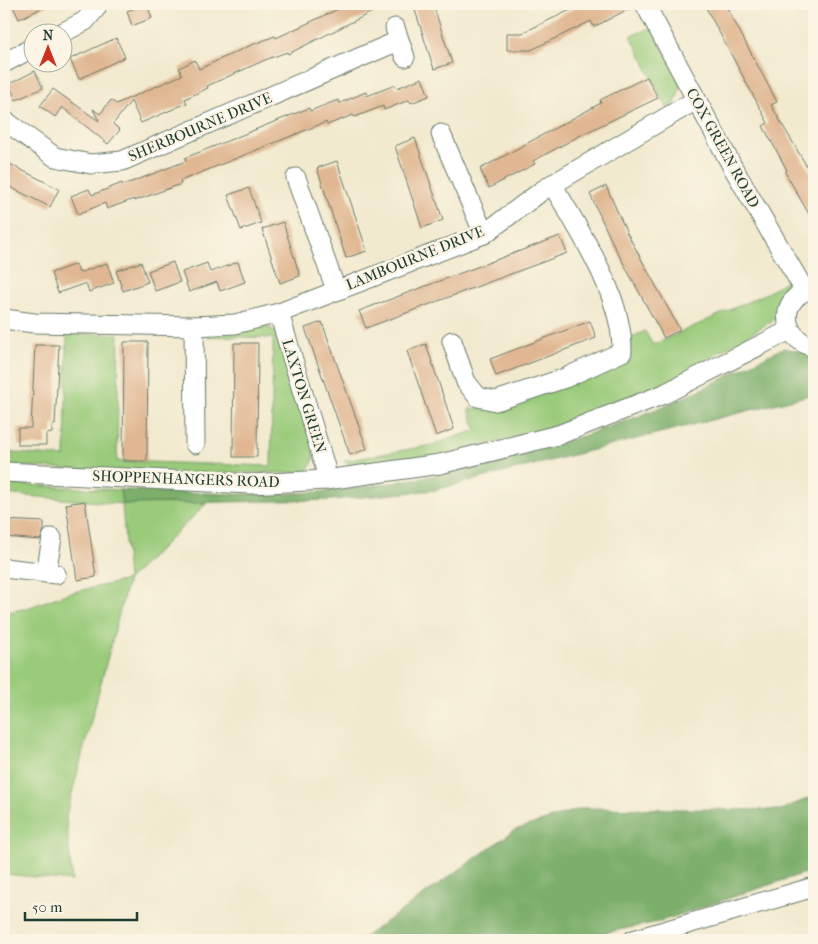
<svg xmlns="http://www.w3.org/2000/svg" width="818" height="944" viewBox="0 0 818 944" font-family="'IM FELL French Canon',serif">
<rect width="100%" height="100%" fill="#fcf5e5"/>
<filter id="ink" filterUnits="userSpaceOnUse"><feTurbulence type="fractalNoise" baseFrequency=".02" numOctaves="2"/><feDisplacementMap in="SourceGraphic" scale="10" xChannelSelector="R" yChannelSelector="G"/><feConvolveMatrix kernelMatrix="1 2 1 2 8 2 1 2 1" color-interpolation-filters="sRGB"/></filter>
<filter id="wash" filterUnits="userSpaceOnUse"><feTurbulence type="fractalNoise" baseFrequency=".0096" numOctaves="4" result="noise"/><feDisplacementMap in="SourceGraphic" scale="20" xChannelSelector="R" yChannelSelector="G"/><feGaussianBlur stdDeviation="1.12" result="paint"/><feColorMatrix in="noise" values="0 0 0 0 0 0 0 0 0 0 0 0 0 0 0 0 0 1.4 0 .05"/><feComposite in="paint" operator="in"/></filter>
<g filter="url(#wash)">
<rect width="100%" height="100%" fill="#f2eacf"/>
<g fill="#9acb7a" stroke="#5c8457">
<path d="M652,27L682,82L675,104L667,108L631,36Z"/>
<path d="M789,279V297L779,317L658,388L555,427L439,457L355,469L344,461L432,445L476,430L469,409L492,407L629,355L632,337L645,331L653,345L767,293Z"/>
<path d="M263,325L275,331L314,446L313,462L306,473L113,472L4,465V452L65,457L67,334H119L117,461L271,466L273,338L207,336Z"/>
<path d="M4,484L120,490L122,504L207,503L128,580L66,816L72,881L4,874V613L27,608L69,593L128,580L122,504L4,494Z"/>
</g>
<g fill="#7baf6a" stroke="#4d764f">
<path d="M783,348L814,354V394L435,490L331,500L122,504L120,490C193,492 267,498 339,490C453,477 566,447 671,403C709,387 746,366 783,348Z"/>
<path d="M814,796V870L658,922L570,940H352L363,938L515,830L583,808L780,810Z"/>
</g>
<g id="blocks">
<g fill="#e0b792">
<path d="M12,4H50L19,19Z"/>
<path d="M147,4L152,18L132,26L127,11Z"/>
<path d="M349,4H388L288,54L287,52L265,60L207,86L208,88L185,99L187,103L141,123L131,101L113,124L120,130L108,144L62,107L55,117L40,106L53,89L99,121L93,109L100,114L111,100L116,104L182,75L179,68L195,60L199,69L249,46L275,36L276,38Z"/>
<path d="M413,4H433L452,63L434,69Z"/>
<path d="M583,4H634V6L594,27L591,21L531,50H507V33H522Z"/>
<path d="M704,4H725L777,102L771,105L814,179V223L785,172L787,170L763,126L768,123Z"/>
<path d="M116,38L125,57L79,79L70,59Z"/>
<path d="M35,71L43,88L16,100L9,84Z"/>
<path d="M647,77L658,98L583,134L533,161L535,164L489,188L480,169L601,103L600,100Z"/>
<path d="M422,78L429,96L411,103L409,100L384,110L383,106L355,117L353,115L327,125L326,122L180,181L181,184L134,201V199L107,209L105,203L78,214L71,196L89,189L92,195L122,183L123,185L150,175L186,161L185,158L309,108L310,111L338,100L340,103L366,92L367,96L395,85L397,88Z"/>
<path d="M415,138L443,220L422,228L395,146Z"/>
<path d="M4,161L59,189L50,207L4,184Z"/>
<path d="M337,161L367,251L346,258L317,168Z"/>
<path d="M606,186L627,233L680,330L664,338L613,244L590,194Z"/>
<path d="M249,188L261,223L241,230L228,195Z"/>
<path d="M283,222L300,276L280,283L262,229Z"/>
<path d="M560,236L567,253L366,328L359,311Z"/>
<path d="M141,262L148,282L123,291L116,271Z"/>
<path d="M173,262L180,282L155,291L148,271Z"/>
<path d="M238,262L245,282L220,291L217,282L189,292L182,272L207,263L210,272Z"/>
<path d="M107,263L114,283L89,292L86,283L58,293L51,273L76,264L79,273Z"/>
<path d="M590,321L596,338L496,376L490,359Z"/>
<path d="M322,322L367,449L350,455L305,328Z"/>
<path d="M124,342H148L147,461H123Z"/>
<path d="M234,343H258L257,457H233Z"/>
<path d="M426,344L454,429L436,436L407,351Z"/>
<path d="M35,345H59L55,425H52V433L46,434V445H18V428H31Z"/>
<path d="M85,501L96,577L77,580L66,504Z"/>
<path d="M4,520L44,522V530L40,540L4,537Z"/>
</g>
</g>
</g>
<g filter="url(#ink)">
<use href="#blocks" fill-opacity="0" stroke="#697a6a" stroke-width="1"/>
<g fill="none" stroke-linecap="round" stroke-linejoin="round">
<g stroke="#697a6a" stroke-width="21">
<g id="minor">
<path d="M645,4L732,166L805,291"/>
<path d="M395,28L405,57"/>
<path d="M62,33L85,21L96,8"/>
<path d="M4,63L32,48"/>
<path d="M4,120L55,157L91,164L122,161L398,41"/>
<path d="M441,134L484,234"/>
<path d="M296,178L336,290"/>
<path d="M814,288C778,296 779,338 814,347"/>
<path d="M279,313L325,467L326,480"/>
<path d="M4,319L34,323L194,326L235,324L279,313L484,234L543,190L696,100"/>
<path d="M194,326L195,444"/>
<path d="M452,341L466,382L478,397L496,401L565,378L622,352C623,296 580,232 552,184"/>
<path d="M4,472L250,484L326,480L440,464L558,435L664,394L790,330"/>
<path d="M4,568L56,574"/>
<path d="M46,573L52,538"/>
<path d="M633,940L814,887"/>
</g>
</g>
<use href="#minor" stroke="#fff" stroke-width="19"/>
</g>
</g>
<g text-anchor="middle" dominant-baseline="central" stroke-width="5" stroke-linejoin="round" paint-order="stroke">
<g font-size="15" fill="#1f3d34" stroke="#fcf5e5">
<text transform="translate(200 127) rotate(-23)">SHERBOURNE DRIVE</text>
<text transform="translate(723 148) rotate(61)">COX GREEN ROAD</text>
<text transform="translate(415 258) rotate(-22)">LAMBOURNE DRIVE</text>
<text transform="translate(304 396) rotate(73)">LAXTON GREEN</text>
<text transform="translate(186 479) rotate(2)">SHOPPENHANGERS ROAD</text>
</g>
</g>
<rect width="818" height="944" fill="none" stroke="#fcf5e5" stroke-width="20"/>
<g transform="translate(48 48)"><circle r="24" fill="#fcf5e5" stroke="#a4ab9e"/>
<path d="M0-4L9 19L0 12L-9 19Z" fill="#c8321e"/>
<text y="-8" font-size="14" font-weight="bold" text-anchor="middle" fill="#1f3d34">N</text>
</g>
<path d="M25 912v8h112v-8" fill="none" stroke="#1f3d34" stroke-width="2.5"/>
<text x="32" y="912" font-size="15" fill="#1f3d34" stroke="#fcf5e5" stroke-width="4" paint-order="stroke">50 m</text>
</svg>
